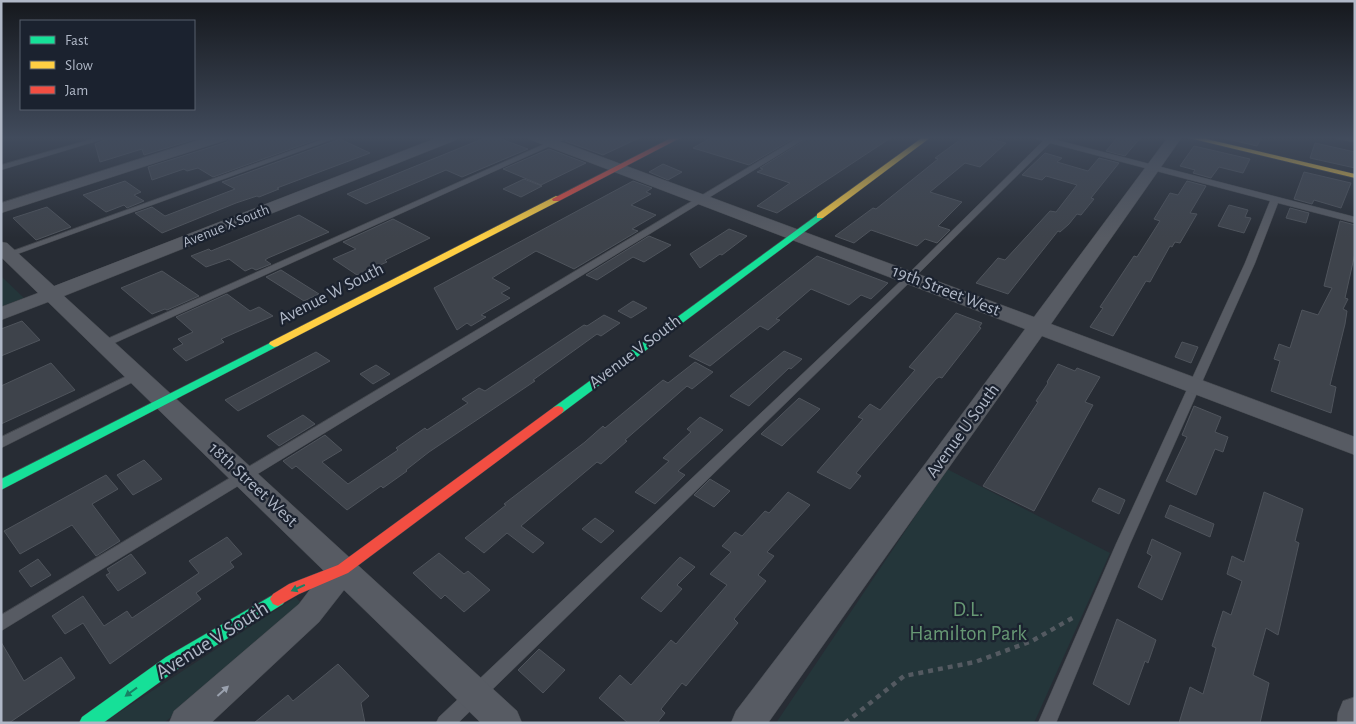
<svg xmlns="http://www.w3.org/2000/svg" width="1356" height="724" viewBox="0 0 1356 724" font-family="'Alegreya Sans',sans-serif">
<rect width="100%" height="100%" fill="#272c34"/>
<g fill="#24363a">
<path d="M1,276L24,298L1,307Z"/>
<path d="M947,469L1110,553L1034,723H776Z"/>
<path d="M296,597L303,606L164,723H103Z"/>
</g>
<g fill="#3e434b" stroke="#4f545c">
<path d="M112,137H202L144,155L142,149L100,162L95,144Z"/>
<path d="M230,137H324L213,177L198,168L187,171L184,169L152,180L148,167L227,142Z"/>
<path d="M487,137H496L528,149L462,177L446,170L366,204L347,194Z"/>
<path d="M572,137H641L603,155L565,141Z"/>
<path d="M713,137H796L749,165L693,148Z"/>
<path d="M810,137H892L777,213L757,206L790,183L757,172L763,169L760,168Z"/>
<path d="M964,137H982L1006,143L980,167L965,163L930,192L962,202L938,226L950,230L937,243L925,239L917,246L871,230L854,243L835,236L873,208L876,209L938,159L935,158Z"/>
<path d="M1122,137H1141L1125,156L1106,151L1117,138Z"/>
<path d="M1219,137H1262L1257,146Z"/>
<path d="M340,139L370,153L277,188L279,189L259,197L257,196L236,203L162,233L135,213L152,207L165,216L235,189L222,182Z"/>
<path d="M1315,143L1355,152V168L1310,158Z"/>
<path d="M1194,146L1250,159L1243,173L1219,167L1211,178L1193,173L1195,170L1180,166Z"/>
<path d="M549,149L586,163L541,185L503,169Z"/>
<path d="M1045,153L1062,158L1057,162L1088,171L1099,158L1119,163L1091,198L1094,199L1081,215L1077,214L1069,224L1060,232L1058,231L1008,294L976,283L998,258L1005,260L1050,211L1056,212L1077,185L1046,176L1042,180L1022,175Z"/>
<path d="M663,164L682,172L668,180L649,172Z"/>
<path d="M1304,172L1351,183L1341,208L1314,200L1312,204L1294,199Z"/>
<path d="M524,179L542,186L521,197L503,189Z"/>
<path d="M125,181L141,192L134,195L144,201L127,208L124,205L106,212L83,195Z"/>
<path d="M633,181L652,188L646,192L651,194L631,205L656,215L632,229L638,231L574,269L536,251L492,278L510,288L501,293L510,298L481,315L486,317L471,326L467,323L457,330L434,288Z"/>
<path d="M1187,181L1206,186L1190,213L1197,214L1180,243L1175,242L1172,247L1170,246L1150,282L1146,281L1113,336L1090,327L1103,308L1100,307L1134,256L1137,257L1160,221L1154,219L1170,193L1178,195Z"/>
<path d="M1229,205L1248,210L1245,217L1251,218L1244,233L1218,226Z"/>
<path d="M47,207L71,227L36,240L13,218Z"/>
<path d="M1290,208L1309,213L1306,223L1286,218Z"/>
<path d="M299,215L329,232L268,258L265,260L271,264L256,270L252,268L245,271L229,259L206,267L191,256L209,249L211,251Z"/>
<path d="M393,219L430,238L385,260L387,262L357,275L333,259L356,249L343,242Z"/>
<path d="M1340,221L1355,225V253L1345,298L1348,299L1343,309L1347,311L1345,324L1330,385L1336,387L1331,413L1271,391L1280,361L1274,359L1279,344L1290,348L1302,310L1318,315L1332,288L1324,286Z"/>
<path d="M729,229L747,236L722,255L720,254L700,268L690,254Z"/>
<path d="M649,236L671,245L644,262L633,257L597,280L586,275Z"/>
<path d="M817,256L888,283L871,299L861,295L849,305L811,289L776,319L780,320L768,330L760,326L710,366L689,356Z"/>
<path d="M281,270L319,294L304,301L266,277Z"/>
<path d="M162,271L199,296L167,310L165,309L152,314L121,288Z"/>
<path d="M227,294L250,311L259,307L273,316L221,339L224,342L186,361L173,349L183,344L178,339L193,332L176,317Z"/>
<path d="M633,301L647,308L631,318L618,311Z"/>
<path d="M956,313L982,323L979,327L981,328L942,378L939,377L936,379L856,473L861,476L850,489L817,472L863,419L858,417L870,404L880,410L915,370L909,367Z"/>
<path d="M604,315L620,323L601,336L597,334L533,380L535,381L429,452L406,470L407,471L383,488L381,486L347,510L296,466L292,469L283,461L325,435L342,450L322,462L348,484L398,450L396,448L425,428L427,430L468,403L462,399L479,388L485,391L584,325L587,326Z"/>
<path d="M22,321L40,340L1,356V329Z"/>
<path d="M1182,342L1198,347L1191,363L1175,357Z"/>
<path d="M784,351L802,359L791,369L789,368L749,406L730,396Z"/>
<path d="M316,352L330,361L238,411L225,400Z"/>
<path d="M695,362L713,372L692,389L687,386L625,440L627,441L601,464L597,462L521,526L544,543L533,553L507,533L484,553L465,538L506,505L504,504L585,442L603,426L605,428L663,380L668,383Z"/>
<path d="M51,363L75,390L1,424V386Z"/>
<path d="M1058,364L1075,371L1077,368L1100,377L1085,402L1093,405L1034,511L983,486L1038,402L1036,401L1048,383L1047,382Z"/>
<path d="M376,365L390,374L373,384L360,374Z"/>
<path d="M799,398L820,409L782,446L761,434Z"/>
<path d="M1194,406L1221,417L1215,432L1228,437L1223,452L1215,449L1196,495L1166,481L1187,437L1182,435Z"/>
<path d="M303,415L315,424L279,446L267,436Z"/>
<path d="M700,417L723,430L678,471L685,475L655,504L635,492L669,461L663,458L691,432L687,429Z"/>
<path d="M144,460L162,479L133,495L117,475Z"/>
<path d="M106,475L118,489L92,504L120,541L96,556L72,525L20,554L4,531Z"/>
<path d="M710,479L730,491L714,507L694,495Z"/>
<path d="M1099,488L1125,500L1119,514L1092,501Z"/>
<path d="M788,492L810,505L767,552L774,556L758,575L766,581L734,619L738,623L686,686L682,683L661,709L665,713L657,723H628L599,698L620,675L631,685L671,640L676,644L727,585L710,574L731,552L722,546L735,532L742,536L765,511L769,513Z"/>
<path d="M1264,492L1303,509L1295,541L1299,543L1278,635L1266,628L1253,675L1269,683L1260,723H1179L1190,687L1203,694L1216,648L1212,646L1223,611L1231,615L1242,581L1227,574L1232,556L1244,562Z"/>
<path d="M1170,505L1214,524L1210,537L1165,517Z"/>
<path d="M595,518L614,531L601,543L582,529Z"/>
<path d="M227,537L242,554L230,562L234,567L196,593L201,599L110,664L83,623L65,634L52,616L83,596L104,626L127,611L132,618L199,573L189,561Z"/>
<path d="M1152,539L1181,553L1162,600L1138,587L1152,556L1147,553Z"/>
<path d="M439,553L464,574L468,571L490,590L464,612L445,595L441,599L413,573Z"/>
<path d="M131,554L146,573L118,591L106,575L110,573L107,569Z"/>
<path d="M680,557L695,567L677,585L682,589L661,612L641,598Z"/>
<path d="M38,559L51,575L31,587L19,571Z"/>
<path d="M1117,619L1156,640L1148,663L1145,661L1129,705L1093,684Z"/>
<path d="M1,642L24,681L61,657L75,678L9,723H1Z"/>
<path d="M539,649L565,670L543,693L518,670Z"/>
<path d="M338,664L369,696L361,703L365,723H254L288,695L293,701Z"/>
</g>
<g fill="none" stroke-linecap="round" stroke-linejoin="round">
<g stroke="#43474d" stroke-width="1">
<g id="lane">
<path d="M99,137H110L1,170V165Z"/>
<path d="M329,137H339L12,256L9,257L4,254Z"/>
<path d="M560,137H570L108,346L104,347L99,344L100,342Z"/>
<path d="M799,137H808L1,631V615Z"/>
<path d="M1031,137L1049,138L1355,217V223L1278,203L1255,263L1130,544L1056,723H1038L1116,544L1245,263L1270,201L1050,143L912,280L458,723H436L439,717L906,276L1043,141Z"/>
<path d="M1335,137L1355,138V142L1336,139Z"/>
<path d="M137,371L143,375L141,378L1,448V437Z"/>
</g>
</g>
<g stroke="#43474d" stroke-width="1">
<g id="street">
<path d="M208,137H228L226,140L1,213V203Z"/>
<path d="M439,137H458L456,140L64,296L517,711L522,723H481L344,590L319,622L211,723H169L174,711L299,604L324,571L48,302L1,320V307L38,293L1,257V242L7,243L54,286Z"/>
<path d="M529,137H548L1034,317L1168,137H1182L1051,324L1355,437V455L1042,336L768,723H731L736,711L925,464L1025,329L531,140Z"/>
<path d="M1355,697V723H1337L1338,713L1343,701Z"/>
</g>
</g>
<g stroke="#43474d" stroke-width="1">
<g id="fast">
<path d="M820,213L823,214V218L562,413H554L552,410L554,407Z"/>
<path d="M274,341L278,342L279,344L278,346L1,490V479Z"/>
<path d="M278,592L283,594L286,599L283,604L178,669L103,723H79L82,717L166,657Z"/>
</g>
</g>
<g stroke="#43474d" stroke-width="1">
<g id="slow">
<path d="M923,137H931L823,218H817V214Z"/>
<path d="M1185,137H1198L1355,174V178Z"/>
<path d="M556,196L559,197V201L278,346L274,347L269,344L270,342Z"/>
</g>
</g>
<g stroke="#43474d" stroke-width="1">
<g id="jam">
<path d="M673,137H682L559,201H553L552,199Z"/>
<path d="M558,406L562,407L564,410L562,413L348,573L299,594L278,606L273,604L270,599L273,594L289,584L338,565L554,407Z"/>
</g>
</g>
<path stroke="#545a61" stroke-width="4.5" stroke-dasharray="5 5" stroke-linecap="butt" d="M845,723L904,676L975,662L1032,641L1074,617"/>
<use href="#lane" fill="#575b63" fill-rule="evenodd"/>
<use href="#street" fill="#575b63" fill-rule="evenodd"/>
<use href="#fast" fill="#16e098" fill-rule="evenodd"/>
<use href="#slow" fill="#ffcf43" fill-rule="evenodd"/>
<use href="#jam" fill="#f24e42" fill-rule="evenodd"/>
</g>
<defs><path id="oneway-solid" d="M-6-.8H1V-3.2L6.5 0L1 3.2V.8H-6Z" transform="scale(1.25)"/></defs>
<g fill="#188164">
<use href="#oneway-solid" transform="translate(298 588) rotate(156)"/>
<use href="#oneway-solid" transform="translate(131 692) rotate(144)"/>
</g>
<use fill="#9aa1ae" href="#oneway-solid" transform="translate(223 691) rotate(-42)"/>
<linearGradient id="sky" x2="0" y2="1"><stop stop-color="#15181d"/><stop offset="0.58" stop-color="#414b5c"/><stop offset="1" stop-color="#414b5c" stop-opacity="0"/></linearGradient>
<rect width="1356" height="238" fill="url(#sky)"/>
<g text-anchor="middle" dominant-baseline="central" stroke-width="4.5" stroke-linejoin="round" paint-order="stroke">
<g font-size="15" fill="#b0b8c7" stroke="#1b222f">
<text transform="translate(226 226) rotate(-22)">Avenue X South</text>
</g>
<g font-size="18" fill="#b0b8c7" stroke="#1b222f">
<text transform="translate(946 291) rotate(21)">19th Street West</text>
<text transform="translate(331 294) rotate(-27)">Avenue W South</text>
<text transform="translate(635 352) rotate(-37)">Avenue V South</text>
<text transform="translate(963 431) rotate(-54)">Avenue U South</text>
<text transform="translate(253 485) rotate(43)">18th Street West</text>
</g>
<g font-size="21" fill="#679874" stroke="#1b222f">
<text x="968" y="609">D.L.<tspan x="968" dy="24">Hamilton Park</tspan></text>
</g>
<g font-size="21" fill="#b0b8c7" stroke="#1b222f">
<text transform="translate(212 640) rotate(-32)">Avenue V South</text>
</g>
</g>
<rect width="1356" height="724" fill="none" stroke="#b0b8c7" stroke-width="5"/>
<rect x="20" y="20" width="175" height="90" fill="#1b222f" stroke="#575e6c"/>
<rect x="30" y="36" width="25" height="8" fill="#16e098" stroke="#575e6c"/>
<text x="65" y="45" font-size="15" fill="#b0b8c7">Fast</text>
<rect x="30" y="61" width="25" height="8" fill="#ffcf43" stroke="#575e6c"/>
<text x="65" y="70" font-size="15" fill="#b0b8c7">Slow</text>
<rect x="30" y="86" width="25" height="8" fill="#f24e42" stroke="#575e6c"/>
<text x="65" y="95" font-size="15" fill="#b0b8c7">Jam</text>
</svg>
